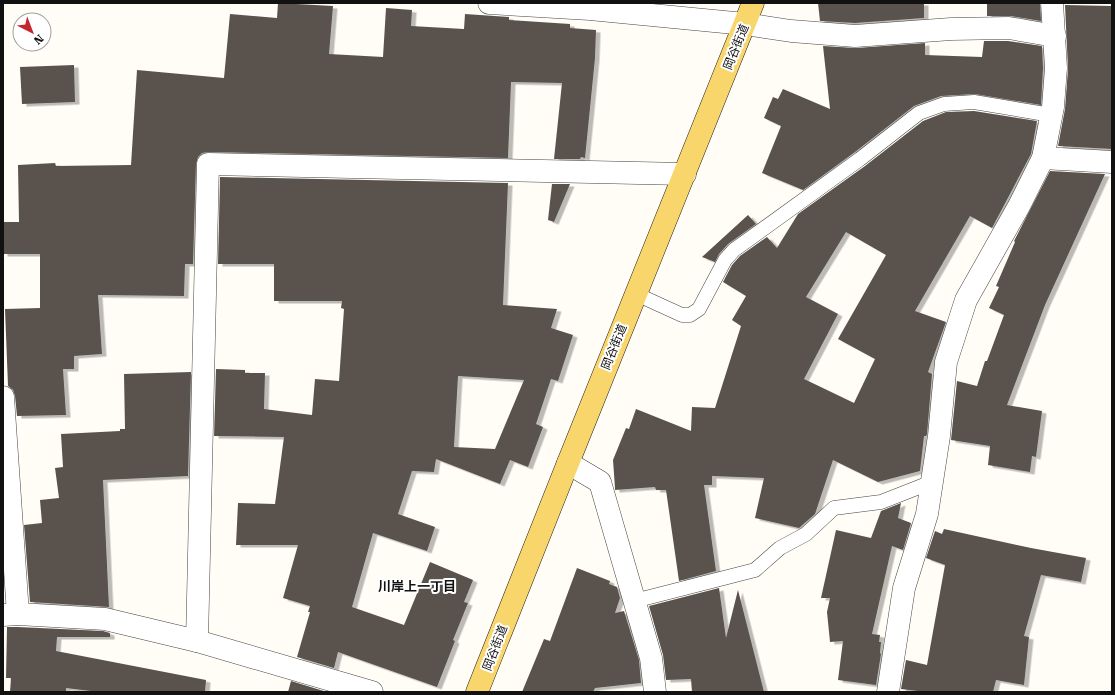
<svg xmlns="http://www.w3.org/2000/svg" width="1115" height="695" viewBox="0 0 1115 695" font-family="'Roboto Serif','Noto Sans JP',serif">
<defs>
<filter id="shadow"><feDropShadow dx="4.5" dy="2.5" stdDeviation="0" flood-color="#0004"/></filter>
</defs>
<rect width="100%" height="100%" fill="#fffdf5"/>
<g fill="#5a524d" fill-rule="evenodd" filter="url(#shadow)">
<path d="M278,3L333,6L329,54L383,57L386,8L412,10L411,26L464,29L465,14L509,17V20L570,24V28L596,30L595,58L585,158L581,157L580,159H554L562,83L511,82L508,158L208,152L202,153L198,157L196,164L193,264H185L184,296L98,295L102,354L74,356V369H63L66,415L17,416L15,396L13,390L8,386L5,309L40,308V254H3V222H19L18,165L55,163L56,166L131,165L137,70L224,78L230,14L277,18Z"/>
<path d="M818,3H924V18L855,23L820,21Z"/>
<path d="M987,3H1040L1041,21L1011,16H987Z"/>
<path d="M1065,5L1112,6V149L1058,146L1065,109L1068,69Z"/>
<path d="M984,41H1008L1042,46L1043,68L1041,105L975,94L941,96L914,106L855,152L803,190L762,173L781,126L764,118L773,97L778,99L783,89L830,109L823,46L856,48L925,43V55L982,57Z"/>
<path d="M74,65L75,102L22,104L20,67Z"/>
<path d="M974,111L1037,121L1031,154L992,228L970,216L915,311L946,322L928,372L932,374L927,434L926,436H924L920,471L878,482L833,460L815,514L799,528L755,518L764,478L712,476V485H704L716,571L679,581L666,490H656L655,487L615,490V488L613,460L626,428L629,429L636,409L691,431L692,407L715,408L741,326L732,320L746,296L723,282L732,265L740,256L767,237L777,248L798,214L865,166L923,121L946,112ZM846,232L886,255L838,339L875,359L854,403L804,379L838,314L806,297Z"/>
<path d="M1050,171L1105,174L1045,305L1007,405L1042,411L1036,457L1032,456L1030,472L988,465L990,446L951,440L957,381L977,386L985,361H987L1004,315L989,308L999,287L996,286L1015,242L1014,241Z"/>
<path d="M220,177L508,183L503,305L557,309L551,328L573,335L558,381L551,379L536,424L543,427L528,467L510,460L500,484L436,459L434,472L412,471L398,514L435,527L427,551L373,533L352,607L404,625L430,562L473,580L464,602L468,603L453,640L455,641L437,687L338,652L334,668L297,657L310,612H308L310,606L283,598L298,545H236L238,503L275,504L284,437L214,436L216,369L245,370V373H265L264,409L312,415L315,379L339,381L344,309L341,308L342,301H274V264H218ZM458,376L524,380L495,449L454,447Z"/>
<path d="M552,184H570L554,222L548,220Z"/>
<path d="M748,215L756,224L728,244L719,254L715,262L702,257Z"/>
<path d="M191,372L188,476L103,480L109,607L30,602L24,525L42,523L40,500L59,498L55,468L63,467L61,434L120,431V429H125L124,374Z"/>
<path d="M901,503L898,518L911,523L903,550L892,546L872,634L880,635L879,642H881L880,653L881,654L876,685L838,680L843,641L830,642L827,612L830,598H821L836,530L871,538L881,511Z"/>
<path d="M944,529L1031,548L1086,558L1081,582L1041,575L1024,636L1029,637L1024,685L996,680L993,692H926L901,689L906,660L927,665L945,565L926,558L935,531L942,534Z"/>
<path d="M577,568L610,581L609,584L617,587L620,598L615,613L624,611L639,660L641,683L595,688L593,692H522L544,639L550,641Z"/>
<path d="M719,588L726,638L738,590L764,692H692L691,679L666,680L663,655L649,606Z"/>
<path d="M7,627H18L103,631L110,633V637H57L56,651L206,680L205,692H99L66,688V692H10L11,678H6Z"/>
<path d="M291,681L327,692H288Z"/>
</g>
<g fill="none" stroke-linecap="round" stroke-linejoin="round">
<g stroke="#444" stroke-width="15">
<g id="lane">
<path d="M636,294L682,315H690L699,309L725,260L734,250L860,159L919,113L944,104L974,102L1051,115"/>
<path d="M634,601L755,570L780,548L806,534L834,508L881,502L932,482"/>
</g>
</g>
<g stroke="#444" stroke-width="23">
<g id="street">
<path d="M489,3L590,9L745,24L791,31L855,36L951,29L1009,28L1055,36"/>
<path d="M1043,158L1112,162"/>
<path d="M3,397L18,614"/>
<path d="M568,463L600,482L651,658L655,692"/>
<path d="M3,615L18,614L105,619L197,641L372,692"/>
<path d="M197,641L208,164L685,174"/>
<path d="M888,692L904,588L927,514L939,436L946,362L966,300L1019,206L1043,158L1053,107L1056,68L1052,3"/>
</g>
</g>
<g stroke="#222" stroke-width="23">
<path id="primary" d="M477,692L568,463L753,3"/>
</g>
<use href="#lane" stroke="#fff" stroke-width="14"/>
<use href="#street" stroke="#fff" stroke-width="22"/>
<use href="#primary" stroke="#f9d66b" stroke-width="22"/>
</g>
<g text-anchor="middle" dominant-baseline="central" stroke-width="4" stroke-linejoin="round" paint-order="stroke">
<g font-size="12" fill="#111" stroke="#fff">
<text transform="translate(736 47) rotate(-68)">岡谷街道</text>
<text transform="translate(614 347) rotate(-68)">岡谷街道</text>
<text transform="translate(495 648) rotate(-69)">岡谷街道</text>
</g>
<g font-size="13" font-weight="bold" fill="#111" stroke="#fff">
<text x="417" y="586">川岸上一丁目</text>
</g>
</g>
<rect width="1115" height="695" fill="none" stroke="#111111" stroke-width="8"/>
<g transform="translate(32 32) rotate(138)"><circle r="19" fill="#ffffff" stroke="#a0a0a0"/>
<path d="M0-3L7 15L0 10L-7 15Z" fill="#c4262e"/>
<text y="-6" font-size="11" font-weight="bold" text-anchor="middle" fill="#111111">N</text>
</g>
</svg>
